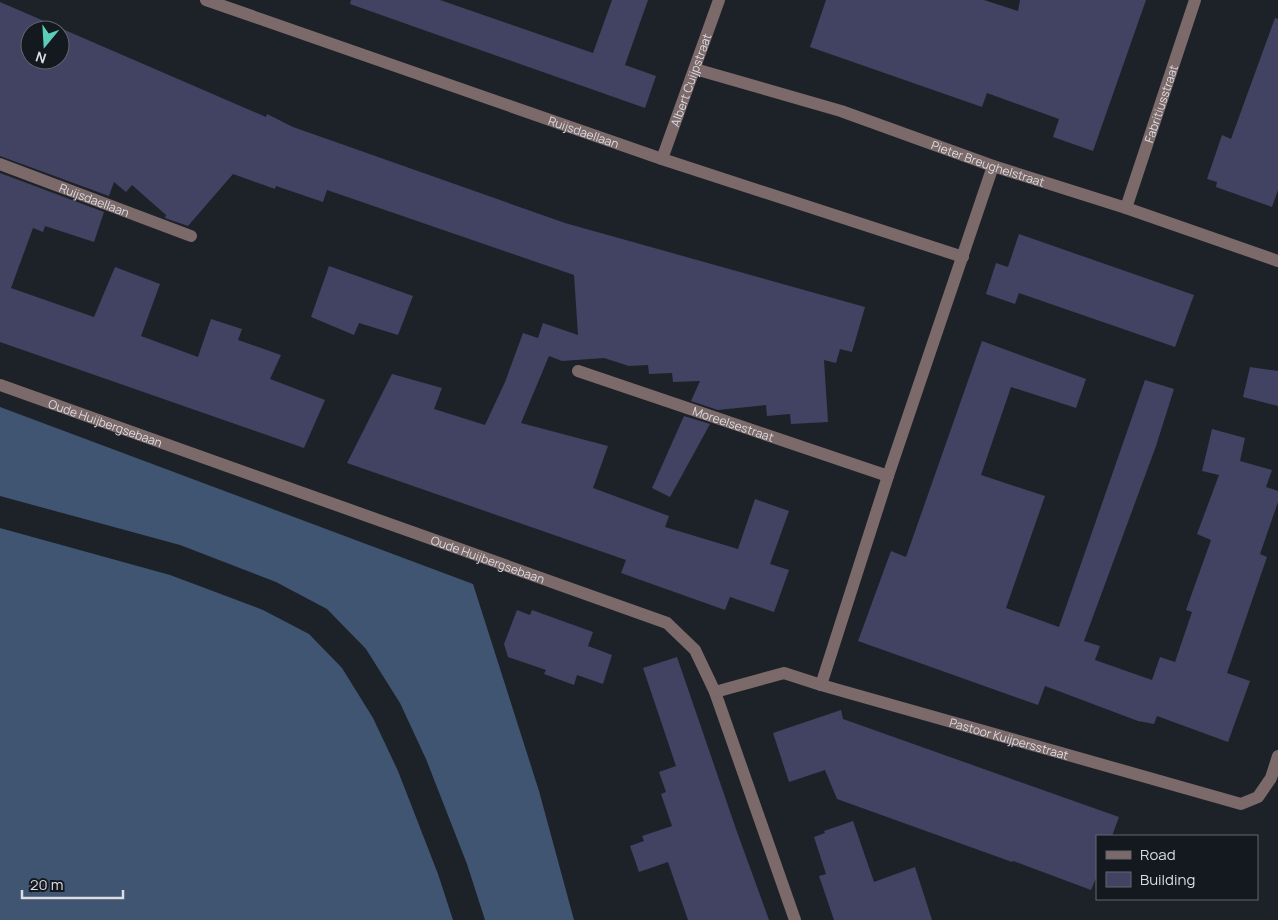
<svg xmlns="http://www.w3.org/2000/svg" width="1278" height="920" viewBox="0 0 1278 920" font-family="Manrope,sans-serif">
<rect width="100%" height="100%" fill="#1d2229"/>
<g fill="#3f5571">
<path d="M0,407L473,584L539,791L574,920H485L467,864L426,759L400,703L366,649L327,609L276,582L180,545L0,496Z"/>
<path d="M0,528L170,575L263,610L309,634L342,668L373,718L398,771L438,874L453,920H0Z"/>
</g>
<g fill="#424262" fill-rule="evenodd">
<path d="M351,0H440L593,53L612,0H648L625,65L656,76L645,108L350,4Z"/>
<path d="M826,0H984L1018,11L1020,0H1146L1093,151L1053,137L1059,119L987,93L982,107L810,47Z"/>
<path d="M0,2L266,117L267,114L293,127L565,223L865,307L852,352L840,349L836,363L824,360L828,422L791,424L790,414L767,416L766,405L718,410L691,401L700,381L673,382L672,373L649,374L648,365L629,366L604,358L562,361L549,356L521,423L608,446L593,488L669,516L665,527L738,549L755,499L789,511L770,564L789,570L774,612L730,597L725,610L621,573L626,560L347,463L392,374L442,388L434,409L485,425L505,382L523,333L538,338L543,323L578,335L574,275L327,190L323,202L276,186L275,189L233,174L188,226L165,218L166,215L132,185L126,192L114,182L109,196L0,156ZM30,30H60V60H30Z"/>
<path d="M1275,18L1278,19V190L1272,207L1216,187L1217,182L1207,179L1222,135L1231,139Z"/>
<path d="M0,173L104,212L94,242L45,226L43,232L33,228L11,288L94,317L115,267L160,284L141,336L198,357L211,319L242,329L238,340L281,355L270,379L325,400L304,448L0,342Z"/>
<path d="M1019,234L1194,295L1175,347L1019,293L1015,304L986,294L996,263L1008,267Z"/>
<path d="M329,266L413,296L398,335L359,323L354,335L311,317Z"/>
<path d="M982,341L1086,379L1076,408L1011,387L981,475L1045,496L1006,608L1059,627L1145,380L1174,389L1156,446L1084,641L1100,646L1095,660L1152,680L1160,657L1175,662L1192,612L1186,610L1211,540L1197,534L1219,475L1202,471L1212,429L1245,438L1240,461L1272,470L1266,487L1278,491V502L1260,554L1267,557L1227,673L1250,681L1228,742L1157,716L1154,724L1138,721L1045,686L1038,705L858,641L891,551L906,557Z"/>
<path d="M1250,367L1278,371V406L1243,397Z"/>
<path d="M684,416L710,424L670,497L652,488Z"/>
<path d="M517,610L530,615L532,610L593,632L588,646L612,655L603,684L577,675L574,685L544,674L546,670L508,657L504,644Z"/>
<path d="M677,657L736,829L769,920H688L668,862L639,872L630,846L644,841L642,836L672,826L661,794L666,792L659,772L676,766L643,668Z"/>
<path d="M841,710L843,719L1119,817L1112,836H1097V876L1091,890L1013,861L1012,862L837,799L825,770L789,782L773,733Z"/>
<path d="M853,821L874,882L915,867L932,920H834L819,876L826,874L814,837L825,833L824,831Z"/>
</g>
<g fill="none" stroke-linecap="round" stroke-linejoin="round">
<g stroke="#7c696a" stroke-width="12">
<path id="s1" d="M206,0L662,159L963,257"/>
<path id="s2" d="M695,69L841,111L993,166L1126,208L1278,261"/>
<path id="s3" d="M662,159L719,0"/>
<path id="s4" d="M0,164L191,236"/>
<path id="s5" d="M1126,208L1195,0"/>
<path id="s6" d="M578,371L888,476"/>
<path id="s7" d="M0,385L667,623L695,650L715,692L795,920"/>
<path d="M821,685L888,476L993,166"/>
<path id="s8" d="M715,692L784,673L821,685L1241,804L1258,797L1271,778L1278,756"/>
</g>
</g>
<g text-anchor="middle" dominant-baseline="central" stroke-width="4.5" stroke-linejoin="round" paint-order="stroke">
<g font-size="12" fill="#dadde2" stroke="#141920">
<text stroke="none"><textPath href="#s3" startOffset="84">Albert Cuijpstraat</textPath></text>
<text stroke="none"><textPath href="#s5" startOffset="110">Fabritiusstraat</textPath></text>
<text stroke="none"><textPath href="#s1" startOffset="400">Ruijsdaellaan</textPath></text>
<text stroke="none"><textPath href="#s2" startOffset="308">Pieter Breughelstraat</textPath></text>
<text stroke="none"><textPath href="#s4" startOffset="101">Ruijsdaellaan</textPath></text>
<text stroke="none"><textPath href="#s7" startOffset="112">Oude Huijbergsebaan</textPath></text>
<text stroke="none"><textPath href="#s6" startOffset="164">Moreelsestraat</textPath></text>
<text stroke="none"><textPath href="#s7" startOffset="518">Oude Huijbergsebaan</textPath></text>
<text stroke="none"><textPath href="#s8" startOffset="306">Pastoor Kuijpersstraat</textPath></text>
</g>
</g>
<rect x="1096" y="835" width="162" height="65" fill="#141920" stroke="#63676e"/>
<rect x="1106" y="851" width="25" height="8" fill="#7c696a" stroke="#63676e"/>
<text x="1140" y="860" font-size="15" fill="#dadde2">Road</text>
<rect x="1106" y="872" width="25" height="15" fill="#424262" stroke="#63676e"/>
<text x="1140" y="885" font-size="15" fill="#dadde2">Building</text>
<g transform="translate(45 45) rotate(198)"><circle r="24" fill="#141920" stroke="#63676e"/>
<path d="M0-4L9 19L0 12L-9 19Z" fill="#5bcebb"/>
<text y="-8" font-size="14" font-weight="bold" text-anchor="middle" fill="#dadde2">N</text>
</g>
<path d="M22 890v8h101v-8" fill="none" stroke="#dadde2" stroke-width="2.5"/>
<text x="30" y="890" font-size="15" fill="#dadde2" stroke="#141920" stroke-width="4" paint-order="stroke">20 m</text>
</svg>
